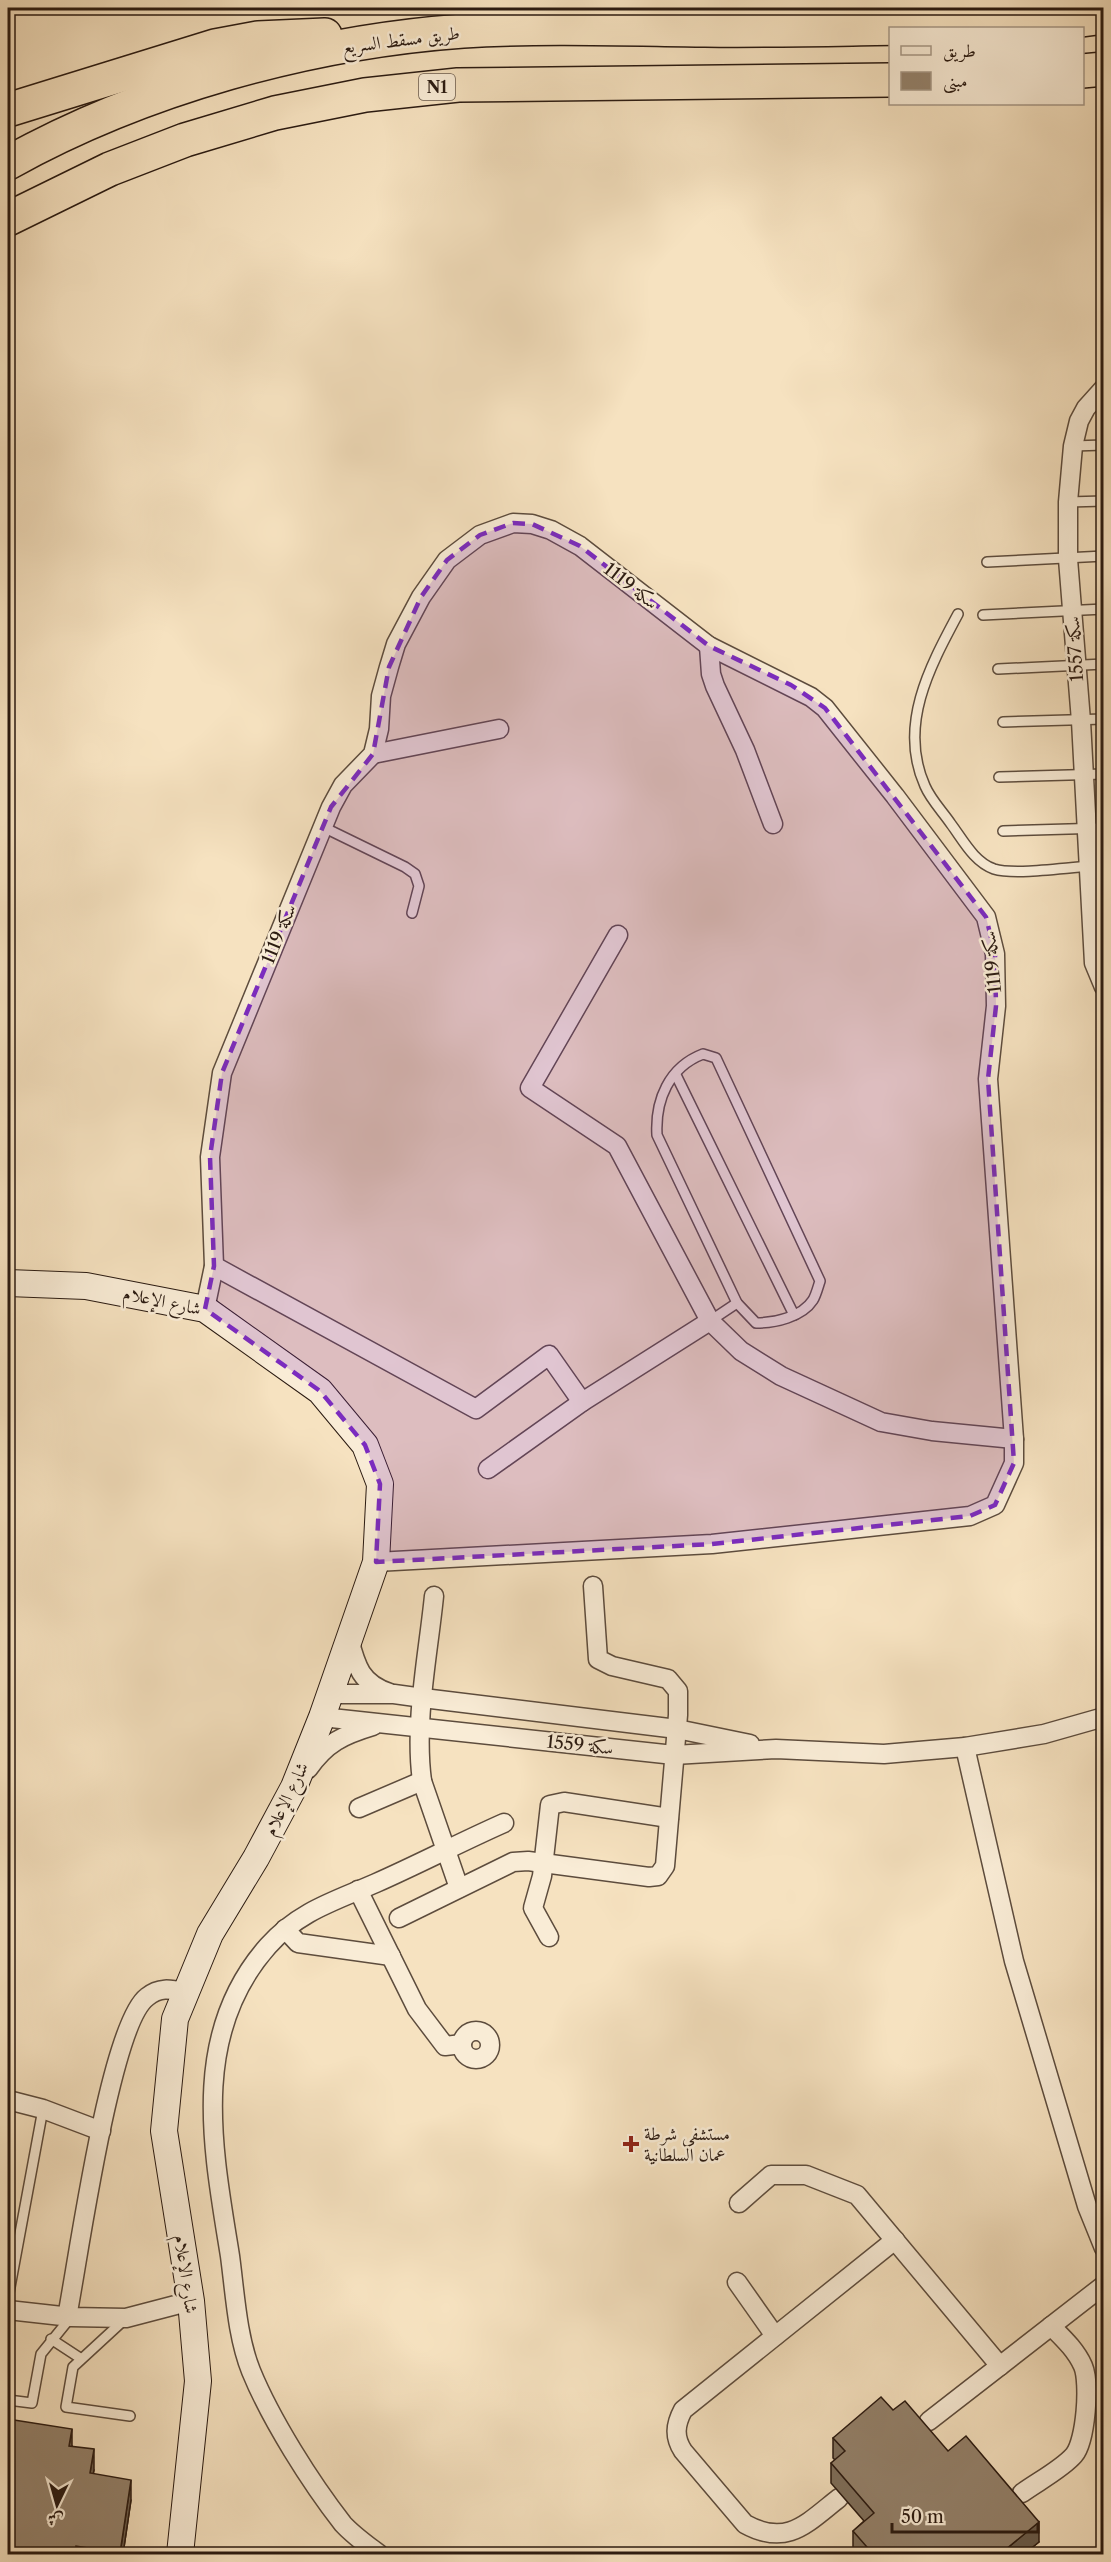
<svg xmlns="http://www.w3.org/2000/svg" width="1111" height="2562" viewBox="0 0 1111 2562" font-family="'Libre Caslon Text',Amiri,serif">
<rect width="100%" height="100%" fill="#f6e2c0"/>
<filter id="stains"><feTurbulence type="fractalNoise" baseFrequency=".00333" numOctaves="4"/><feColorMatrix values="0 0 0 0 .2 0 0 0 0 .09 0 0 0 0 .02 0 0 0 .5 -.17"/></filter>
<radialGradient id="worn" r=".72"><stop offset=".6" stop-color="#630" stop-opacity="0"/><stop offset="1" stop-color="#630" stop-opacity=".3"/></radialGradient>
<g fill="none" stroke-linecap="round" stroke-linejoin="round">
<g stroke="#5d4c3d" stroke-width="12">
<g id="service">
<path d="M1073,446L1104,445"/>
<path d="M1068,502L1104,501"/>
<path d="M987,562L1104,556"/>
<path d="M958,614C929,668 898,726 925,786C931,800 943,812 951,824C963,840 974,862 994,869C1016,876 1078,866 1104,865"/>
<path d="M983,615L1104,609"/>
<path d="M998,669L1104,664"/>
<path d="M1003,722L1104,719"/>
<path d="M999,777L1104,774"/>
<path d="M323,827L405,867L415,874L419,886L412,913"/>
<path d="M1003,831L1104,828"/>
<path d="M703,1054L716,1058L820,1281C818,1287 816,1295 813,1300C802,1317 775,1323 756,1323L737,1303L657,1135C655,1100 669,1067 703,1054Z"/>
<path d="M676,1075L794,1315"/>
<path d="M710,1321L737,1303"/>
<path d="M8,2298L43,2109"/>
<path d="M124,2320L73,2367L66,2407L130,2416"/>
<path d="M51,2339L80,2358"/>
<path d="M8,2400L32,2403L41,2354L71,2317"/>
</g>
</g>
<g stroke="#5d4c3d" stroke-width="21">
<g id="minor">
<path d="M1104,388L1086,408L1079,421L1073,446L1068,502V559L1081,721L1094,963L1104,987"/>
<path d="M709,646L711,674L715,686L745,750L773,824"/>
<path d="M373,754L499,729"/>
<path d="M618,935L530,1088L617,1146L710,1321"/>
<path d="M214,1266L476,1409L549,1355L582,1402L710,1321L741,1351L781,1376L881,1422L932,1431L1014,1439"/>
<path d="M205,1309L214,1266L210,1157L222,1073L331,807L343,785L373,754L379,729L381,696L389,667L396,644L421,597L447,560L480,535L513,523L532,524L551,530L580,546L709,646L811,697L825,708L895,796L986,917L995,954L996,1006L988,1079L1014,1439V1463L995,1505L970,1516L712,1544L376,1562"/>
<path d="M488,1469L582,1402"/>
<path d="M434,1596C428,1656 414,1721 422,1781L459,1888"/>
<path d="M349,1639C356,1666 361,1684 390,1693"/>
<path d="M331,1694H394L423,1698L677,1729L750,1744"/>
<path d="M322,1717L674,1755L776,1749L884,1754L965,1747L1044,1734L1104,1717"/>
<path d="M965,1747L1014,1961L1087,2206L1104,2248"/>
<path d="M308,1769C326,1743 343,1735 373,1726"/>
<path d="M359,1808L422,1781"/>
<path d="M358,1890L417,2009L445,2046L462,2044"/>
<path d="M399,1918L513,1862L528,1861L649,1877L658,1876L665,1866L678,1715V1691L668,1679L612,1666L598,1659L593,1586"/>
<path d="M285,1929L298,1943L391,1956"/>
<path d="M549,1937L533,1908L542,1876L550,1805L564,1802L669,1818"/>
<circle cx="476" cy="2045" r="14"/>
<path d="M8,2100L43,2109L101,2131"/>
<path d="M739,2203L771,2175H806L857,2195L1000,2366"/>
<path d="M737,2282L775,2336"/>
<path d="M8,2310L71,2317L126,2318L191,2301"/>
<path d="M67,2317C78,2261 110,2025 147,1997C159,1987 170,1989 185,1992"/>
<path d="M929,2421L1104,2285"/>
<path d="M1022,2493C1037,2482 1062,2469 1074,2455C1086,2441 1090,2382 1083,2366C1076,2350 1063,2338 1051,2326"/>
<path d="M839,2498C806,2524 787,2547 745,2524L683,2451C674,2437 675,2425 683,2410L895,2240"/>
<path d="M379,2554C367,2545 353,2535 343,2524C311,2483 271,2420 251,2371C237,2336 235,2293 230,2256C213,2150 189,2035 268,1946C299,1911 335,1901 376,1883C419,1864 461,1842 504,1823"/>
</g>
</g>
<g stroke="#2a1a11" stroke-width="28">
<path id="secondary" d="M8,1283L86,1286L205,1309L320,1391L365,1445L380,1484L376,1562L322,1717L294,1787L256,1858L210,1934L175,2019L164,2131L191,2301L198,2381L180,2554"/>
</g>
<g stroke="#2a1a11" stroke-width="36">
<g id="motorway">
<path d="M1082,71L1104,69"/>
<path d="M8,110L215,46L258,38L325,35"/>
<path d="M8,163C143,88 309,42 463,31C543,26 625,29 705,30C770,31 836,29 902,28C969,27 1037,27 1104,17"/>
<path d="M8,219L110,169L185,140L275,113L365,95L458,85L890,80"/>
</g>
</g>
<use href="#service" stroke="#f9ecd6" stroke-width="9"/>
<use href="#minor" stroke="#f9ecd6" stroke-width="18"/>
<use href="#secondary" stroke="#f9ecd6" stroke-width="26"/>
<use href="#motorway" stroke="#f6e2c0" stroke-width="33"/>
</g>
<g fill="#7f705d" stroke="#2a1a11" stroke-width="1.5">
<path d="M893,2410L948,2451L1039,2542L1024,2554H856L853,2551V2531L864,2521L831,2483V2463L835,2460L833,2458V2438Z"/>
<path d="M13,2432L72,2446L94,2470L93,2474L131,2500L123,2554H8Z"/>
</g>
<g fill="#685b4c" stroke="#2a1a11" stroke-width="1.5">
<path d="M72,2429V2449L69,2446Z"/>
<path d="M94,2449V2470L90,2493V2473Z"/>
<path d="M131,2480V2500L123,2554H120Z"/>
<path d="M1039,2522V2542L1024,2554H1000Z"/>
</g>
<g fill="#94826c" stroke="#2a1a11" stroke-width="1.5">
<path d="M881,2397L893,2410L905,2401L948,2451L966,2436L1039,2522L1000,2554H873L853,2531L874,2513L831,2463L845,2451L833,2438Z"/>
<path d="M14,2420L72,2429L69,2446L94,2449L90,2473L131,2480L120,2553L76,2546L75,2554H8V2431L13,2432Z"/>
</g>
<path fill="#7b2cbf" fill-opacity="0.2" stroke="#7b2cbf" stroke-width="4.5" stroke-dasharray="12 8" stroke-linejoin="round" d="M513,523L532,524L580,546L709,646L791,685L825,708L986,917L995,954L996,1006L988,1079L1014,1463L995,1505L970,1516L712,1544L376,1562L380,1484L365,1445L320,1391L205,1309L214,1266L210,1157L222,1073L331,807L373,754L389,667L421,597L447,560L480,535Z"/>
<path fill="#8f2418" stroke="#f9ecd6" stroke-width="2" d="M628 2135h6v6h6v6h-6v6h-6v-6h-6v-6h6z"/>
<g text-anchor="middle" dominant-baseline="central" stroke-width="5" stroke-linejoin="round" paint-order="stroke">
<rect fill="#f9ecd6" stroke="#68594c" stroke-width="1.5" x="419" y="74" width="36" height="26" rx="4.5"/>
<g font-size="16" font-weight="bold" fill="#2a1a11">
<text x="437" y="87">N1</text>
</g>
<g font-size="18" fill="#2a1a11" stroke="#f9ecd6">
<text transform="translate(401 40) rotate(-7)">طريق مسقط السريع</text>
<text transform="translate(631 586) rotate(38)">سكة 1119</text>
<text transform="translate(1075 649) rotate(-94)">سكة 1557</text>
<text transform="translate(279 934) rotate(-68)">سكة 1119</text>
<text transform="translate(992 962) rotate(-96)">سكة 1119</text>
<text transform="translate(162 1301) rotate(12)">شارع الإعلام</text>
<text transform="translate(580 1745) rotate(6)">سكة 1559</text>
<text transform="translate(286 1799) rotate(-64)">شارع الإعلام</text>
<text transform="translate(186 2274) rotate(82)">شارع الإعلام</text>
</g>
<g font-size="18" fill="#2a1a11" stroke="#f9ecd6" text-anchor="start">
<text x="644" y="2134">مستشفى شرطة<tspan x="644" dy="21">عمان السلطانية</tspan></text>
</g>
</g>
<rect width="1111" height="2562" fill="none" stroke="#f6e2c0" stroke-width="30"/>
<rect x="9" y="9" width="1093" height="2544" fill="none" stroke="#2a1a11" stroke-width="3"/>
<rect x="15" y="15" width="1081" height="2532" fill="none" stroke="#2a1a11" stroke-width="1.5"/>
<rect x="889" y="27" width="195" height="78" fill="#f9ecd6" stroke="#a69887" stroke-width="1.5"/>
<rect x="901" y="46" width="30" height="9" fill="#f9ecd6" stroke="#a69887" stroke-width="1.5"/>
<text x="943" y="57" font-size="18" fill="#2a1a11">طريق</text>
<rect x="901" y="72" width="30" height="18" fill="#94826c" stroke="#a69887" stroke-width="1.5"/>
<text x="943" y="87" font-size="18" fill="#2a1a11">مبنى</text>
<g transform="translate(57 2505) rotate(185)" stroke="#f9ecd6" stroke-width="4.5" paint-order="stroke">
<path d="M0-4.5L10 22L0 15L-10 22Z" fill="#2a1a11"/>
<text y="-9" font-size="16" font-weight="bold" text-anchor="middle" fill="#2a1a11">ش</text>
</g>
<path d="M892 2523v9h146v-9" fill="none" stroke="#2a1a11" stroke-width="3"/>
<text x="901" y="2523" font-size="18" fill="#2a1a11" stroke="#f9ecd6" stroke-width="4.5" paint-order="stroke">50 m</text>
<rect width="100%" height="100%" filter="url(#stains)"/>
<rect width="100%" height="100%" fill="url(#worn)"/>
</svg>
